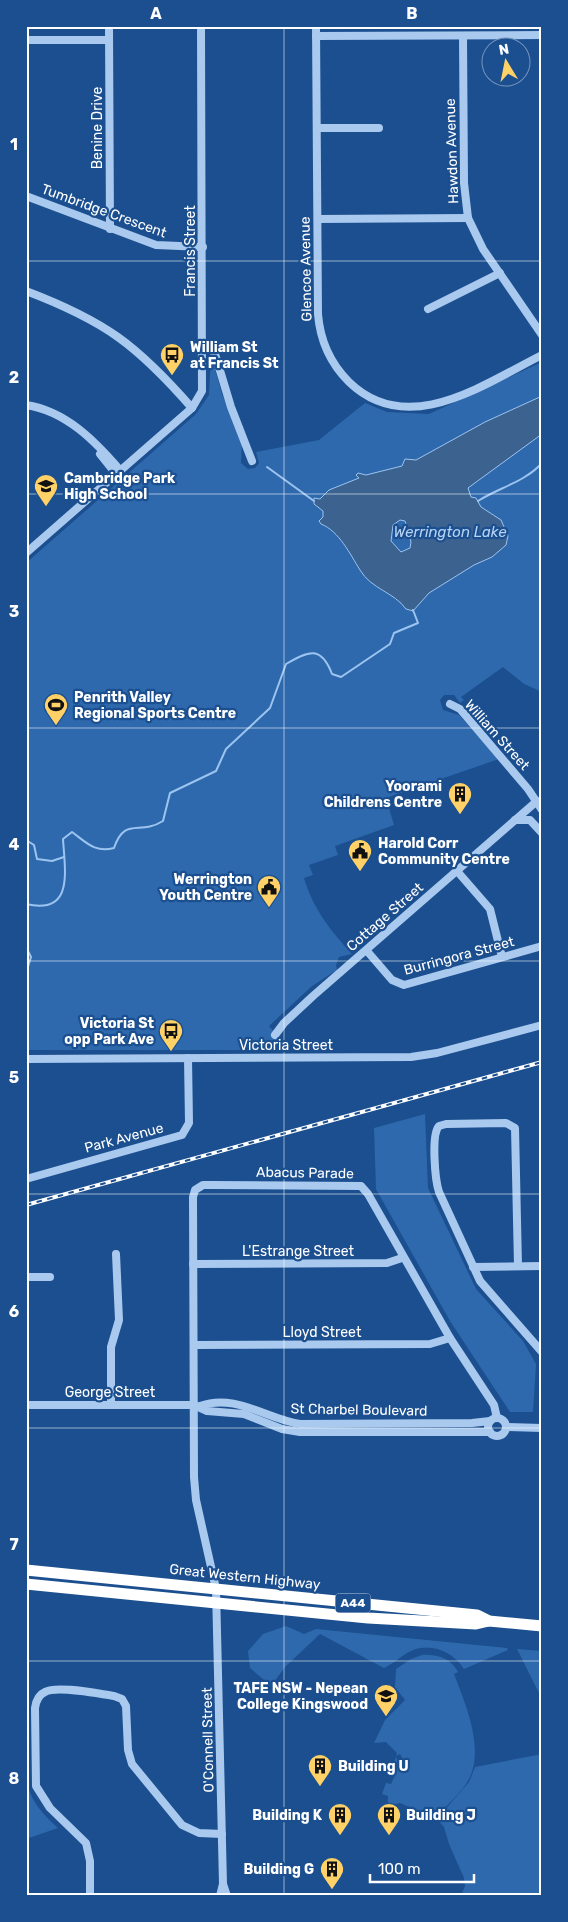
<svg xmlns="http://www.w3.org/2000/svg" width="568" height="1922" viewBox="0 0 568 1922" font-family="Rubik,sans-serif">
<rect width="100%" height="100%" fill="#1b4f8f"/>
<g fill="#2e69ad">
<path d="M211,355L222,394L242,443L241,463L248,469L255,468L259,463L256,452L319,440L365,403L387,412L429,414L542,362V692L524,684L503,667L461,697L464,700L460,703L454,695H444L440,700L443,710L459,715L499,759L386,798L394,825L335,846L338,855L309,865L313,875L304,878C313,909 331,931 352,954L339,957L336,965L337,970L312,986L269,1026L281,1040L270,1050H26V563L196,414L209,395Z"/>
<path d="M425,1114L428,1188L476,1289L523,1341L536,1364L533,1412H510L450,1321L376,1189L374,1128Z"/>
<path d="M286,1626L304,1634L316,1629L507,1648L508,1650L464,1669C453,1652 431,1642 411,1651C402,1655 393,1664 384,1668L320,1634L285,1667L271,1686L250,1668L248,1651L263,1634Z"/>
<path d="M517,1649L542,1651V1713L539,1693Z"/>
<path d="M422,1655C436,1654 451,1658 458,1672L454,1674C465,1703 484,1746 470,1777C463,1792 446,1806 435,1818L400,1803L388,1806V1796L382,1794L386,1783L391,1784L397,1771L395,1770L396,1765H393L396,1757L398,1761L402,1758L400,1754L396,1756L397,1753L386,1742L374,1743L385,1720L405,1700L395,1687L396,1669L411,1659Z"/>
<path d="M542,1754V1896H461L465,1886L464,1878L449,1844L444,1827L437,1819L469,1782L475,1767Z"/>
<path d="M26,1774C28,1799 41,1812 58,1828L26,1839Z"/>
</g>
<path fill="#3c6290" stroke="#9cc4f0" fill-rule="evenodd" d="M542,396V434L468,488L471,497L476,498L481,507L501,520L508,536L506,545L492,557L474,565L429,593L413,611L406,609C394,592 371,589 360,570C350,554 339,531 321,524L319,521L323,517V511L314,504V498L320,499L329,490L359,478L356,475L358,473L366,475L402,466L405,459L416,460L485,422ZM400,520L405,521L411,542L410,548L401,552L391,541L393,525Z"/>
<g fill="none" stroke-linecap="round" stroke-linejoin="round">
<g stroke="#9cc4f0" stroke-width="2">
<path d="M267,467L314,501"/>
<path d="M478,501C498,488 525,482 542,463"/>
<path d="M26,840L34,845L37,859L52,861L64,857"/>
<path d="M26,904C74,915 65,872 63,839L72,832C87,843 95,853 114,848C125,816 139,836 163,821L170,793L216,771L226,749L270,708L286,664C309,651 321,645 332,674L341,677L390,644L394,633L418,623L413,610"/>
<path d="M26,947L31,957L26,973"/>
</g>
<g stroke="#a9c9ee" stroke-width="8">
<path d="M109,26L110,229"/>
<path d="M316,26L318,314C320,340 330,363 349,382C408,439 484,384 542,355"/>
<path d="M316,36L542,35"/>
<path d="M463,36L464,183L468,218L483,249L542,335"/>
<path d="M26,40H109"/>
<path d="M317,128H379"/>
<path d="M26,196L156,245L203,247"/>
<path d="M318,219L468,218"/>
<path d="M26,291C105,321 137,345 192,408"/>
<path d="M428,309L500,273"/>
<path d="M204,349H211L215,354L231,407L252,461"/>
<path d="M26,405C66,411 95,441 120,470"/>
<path d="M100,454L116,474"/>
<path d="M26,553L192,408L202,391L201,26"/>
<path d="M450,704L460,709L528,789L542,810"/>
<path d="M515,820H530L542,833"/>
<path d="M457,871L490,909L502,957"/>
<path d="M367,951L392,980L404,985L542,946"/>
<path d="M275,1035L284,1023L313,996L537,801"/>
<path d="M26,1059L411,1057L437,1053L542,1025"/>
<path d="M26,1179L182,1135L189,1123L188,1058"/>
<path d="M193,1264L387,1263L402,1258"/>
<path d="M518,1266L515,1128L506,1123L446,1124L439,1126C431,1134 435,1180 439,1192L480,1281L542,1352"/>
<path d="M473,1267L542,1266"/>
<path d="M26,1277H50"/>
<path d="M194,1345L430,1344L450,1338"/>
<path d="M26,1405H194L207,1411L244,1414L282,1429L300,1432H490"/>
<path d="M111,1405V1347L119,1320L116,1254"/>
<path d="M200,1406C235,1393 267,1419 300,1424L472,1423L490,1421"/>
<circle cx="497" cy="1427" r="9"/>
<path d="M506,1427L542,1428"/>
<path d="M223,1884L227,1896"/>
<path d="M90,1896V1861L86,1843L50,1808L36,1786L35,1708C36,1701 38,1695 45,1692C57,1685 99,1694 114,1696L122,1699L126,1706L128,1750L132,1764L182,1825L199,1833L222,1834"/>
<path d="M220,1896L223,1884L216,1589L196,1500L194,1477L193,1197L195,1190L203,1185H211L361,1186L368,1194L450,1338L494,1405L497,1418"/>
</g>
<g stroke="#fff" stroke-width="11">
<path d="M26,1570L477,1615L489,1621L542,1626"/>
<path d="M26,1584L368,1618L476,1624L489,1621"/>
</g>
<g stroke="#fff" stroke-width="4">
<path id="rail" d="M26,1205L542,1062"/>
</g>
<use href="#rail" stroke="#1b4f8f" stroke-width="2" stroke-dasharray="5.5" stroke-linecap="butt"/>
</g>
<path fill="none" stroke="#fff" stroke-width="1" stroke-opacity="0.55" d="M284,26V1896M26,261H542M26,494H542M26,728H542M26,961H542M26,1194H542M26,1428H542M26,1661H542"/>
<defs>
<g id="bus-pin" transform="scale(1.25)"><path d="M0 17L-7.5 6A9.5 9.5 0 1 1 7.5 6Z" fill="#ffd166" stroke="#1b4f8f"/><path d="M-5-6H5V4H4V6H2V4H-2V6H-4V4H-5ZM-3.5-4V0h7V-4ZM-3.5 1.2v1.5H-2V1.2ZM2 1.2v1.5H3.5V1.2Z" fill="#111"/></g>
<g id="school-pin" transform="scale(1.25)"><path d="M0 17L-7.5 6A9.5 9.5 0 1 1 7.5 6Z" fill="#ffd166" stroke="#1b4f8f"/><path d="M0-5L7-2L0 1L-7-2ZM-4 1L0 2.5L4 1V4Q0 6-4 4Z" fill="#111"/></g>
<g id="stadium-pin" transform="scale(1.25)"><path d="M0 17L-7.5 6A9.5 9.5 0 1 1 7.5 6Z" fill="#ffd166" stroke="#1b4f8f"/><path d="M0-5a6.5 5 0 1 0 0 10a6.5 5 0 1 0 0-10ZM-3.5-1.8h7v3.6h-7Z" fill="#111"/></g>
<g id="building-pin" transform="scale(1.25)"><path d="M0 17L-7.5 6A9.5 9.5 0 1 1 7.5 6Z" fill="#ffd166" stroke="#1b4f8f"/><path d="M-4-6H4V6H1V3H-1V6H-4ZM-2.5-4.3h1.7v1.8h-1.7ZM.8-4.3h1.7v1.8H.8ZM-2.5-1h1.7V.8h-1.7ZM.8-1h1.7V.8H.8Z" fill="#111"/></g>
<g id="civic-pin" transform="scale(1.25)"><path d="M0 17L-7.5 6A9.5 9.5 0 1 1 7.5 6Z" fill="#ffd166" stroke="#1b4f8f"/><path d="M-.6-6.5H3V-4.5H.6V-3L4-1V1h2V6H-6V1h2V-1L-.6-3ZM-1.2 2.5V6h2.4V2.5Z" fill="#111"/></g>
<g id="university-pin" transform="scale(1.25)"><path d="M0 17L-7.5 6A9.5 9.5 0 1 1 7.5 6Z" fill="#ffd166" stroke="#1b4f8f"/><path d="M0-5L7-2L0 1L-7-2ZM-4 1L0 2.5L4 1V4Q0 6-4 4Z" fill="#111"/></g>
</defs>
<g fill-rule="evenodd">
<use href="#bus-pin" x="172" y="355"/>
<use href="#school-pin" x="46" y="486"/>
<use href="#stadium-pin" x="56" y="705"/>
<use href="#building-pin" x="460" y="794"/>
<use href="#civic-pin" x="360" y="851"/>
<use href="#civic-pin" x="269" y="887"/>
<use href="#bus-pin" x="171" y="1031"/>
<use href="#university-pin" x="386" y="1696"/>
<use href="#building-pin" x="320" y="1766"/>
<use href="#building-pin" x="340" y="1815"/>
<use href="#building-pin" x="389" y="1815"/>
<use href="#building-pin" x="332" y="1869"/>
</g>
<g text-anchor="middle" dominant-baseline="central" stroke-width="4.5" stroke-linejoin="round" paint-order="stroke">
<rect fill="#1b4f8f" stroke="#bbcadd" stroke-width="1" x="335.5" y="1593.5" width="35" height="19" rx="4"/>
<g font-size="12" font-weight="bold" fill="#fff">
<text x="353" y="1603">A44</text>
</g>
<g font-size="14" fill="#fff" stroke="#1b4f8f">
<text transform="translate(97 128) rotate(-90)">Benine Drive</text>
<text transform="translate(452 151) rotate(-92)">Hawdon Avenue</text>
<text transform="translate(104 211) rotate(20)">Tumbridge Crescent</text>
<text transform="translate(190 251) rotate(-90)">Francis Street</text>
<text transform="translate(306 269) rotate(-91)">Glencoe Avenue</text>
<text transform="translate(497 735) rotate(48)">William Street</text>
<text transform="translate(385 917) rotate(-41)">Cottage Street</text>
<text transform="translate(459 956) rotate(-15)">Burringora Street</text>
<text x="286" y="1045">Victoria Street</text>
<text transform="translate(124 1138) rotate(-15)">Park Avenue</text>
<text transform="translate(305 1173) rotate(1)">Abacus Parade</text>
<text x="298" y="1251">L'Estrange Street</text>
<text x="322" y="1332">Lloyd Street</text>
<text x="110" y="1392">George Street</text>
<text transform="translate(359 1410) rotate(1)">St Charbel Boulevard</text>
<text transform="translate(245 1577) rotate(6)">Great Western Highway</text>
<text transform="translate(208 1740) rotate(-91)">O'Connell Street</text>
</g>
<g font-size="14" font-weight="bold" fill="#fff" stroke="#1b4f8f" text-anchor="start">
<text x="190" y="347">William St<tspan x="190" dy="16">at Francis St</tspan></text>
<text x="64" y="478">Cambridge Park<tspan x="64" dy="16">High School</tspan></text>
<text x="74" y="697">Penrith Valley<tspan x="74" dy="16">Regional Sports Centre</tspan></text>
<text x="442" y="786" text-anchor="end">Yoorami<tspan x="442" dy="16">Childrens Centre</tspan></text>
<text x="378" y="843">Harold Corr<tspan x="378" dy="16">Community Centre</tspan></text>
<text x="252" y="879" text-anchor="end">Werrington<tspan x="252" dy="16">Youth Centre</tspan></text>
<text x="154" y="1023" text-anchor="end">Victoria St<tspan x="154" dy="16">opp Park Ave</tspan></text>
<text x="368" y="1688" text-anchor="end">TAFE NSW - Nepean<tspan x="368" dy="16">College Kingswood</tspan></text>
<text x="338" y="1766">Building U</text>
<text x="322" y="1815" text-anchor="end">Building K</text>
<text x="406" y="1815">Building J</text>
<text x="314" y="1869" text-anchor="end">Building G</text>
</g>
<g font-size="15" font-style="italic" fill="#b5d3f5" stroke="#1b4f8f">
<text x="450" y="532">Werrington Lake</text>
</g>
</g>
<rect width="568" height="1922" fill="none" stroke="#1b4f8f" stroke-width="55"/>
<g transform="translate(506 62) rotate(350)"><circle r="24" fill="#1b4f8f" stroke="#7695bc"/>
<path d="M0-4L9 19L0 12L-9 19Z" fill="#ffd166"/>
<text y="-8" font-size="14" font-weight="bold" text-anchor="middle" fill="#ffffff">N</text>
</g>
<path d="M370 1874v8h104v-8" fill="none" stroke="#ffffff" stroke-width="2.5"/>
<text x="378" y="1874" font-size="15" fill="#ffffff" stroke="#1b4f8f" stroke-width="4" paint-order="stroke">100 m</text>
<rect x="28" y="28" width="512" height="1866" fill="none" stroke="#fff" stroke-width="2"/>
<g font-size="16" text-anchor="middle" font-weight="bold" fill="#fff">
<text x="156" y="19">A</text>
<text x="412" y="19">B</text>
<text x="14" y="150">1</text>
<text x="14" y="383">2</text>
<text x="14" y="617">3</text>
<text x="14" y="850">4</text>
<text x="14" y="1083">5</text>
<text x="14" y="1317">6</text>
<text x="14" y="1550">7</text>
<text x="14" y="1784">8</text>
</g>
</svg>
